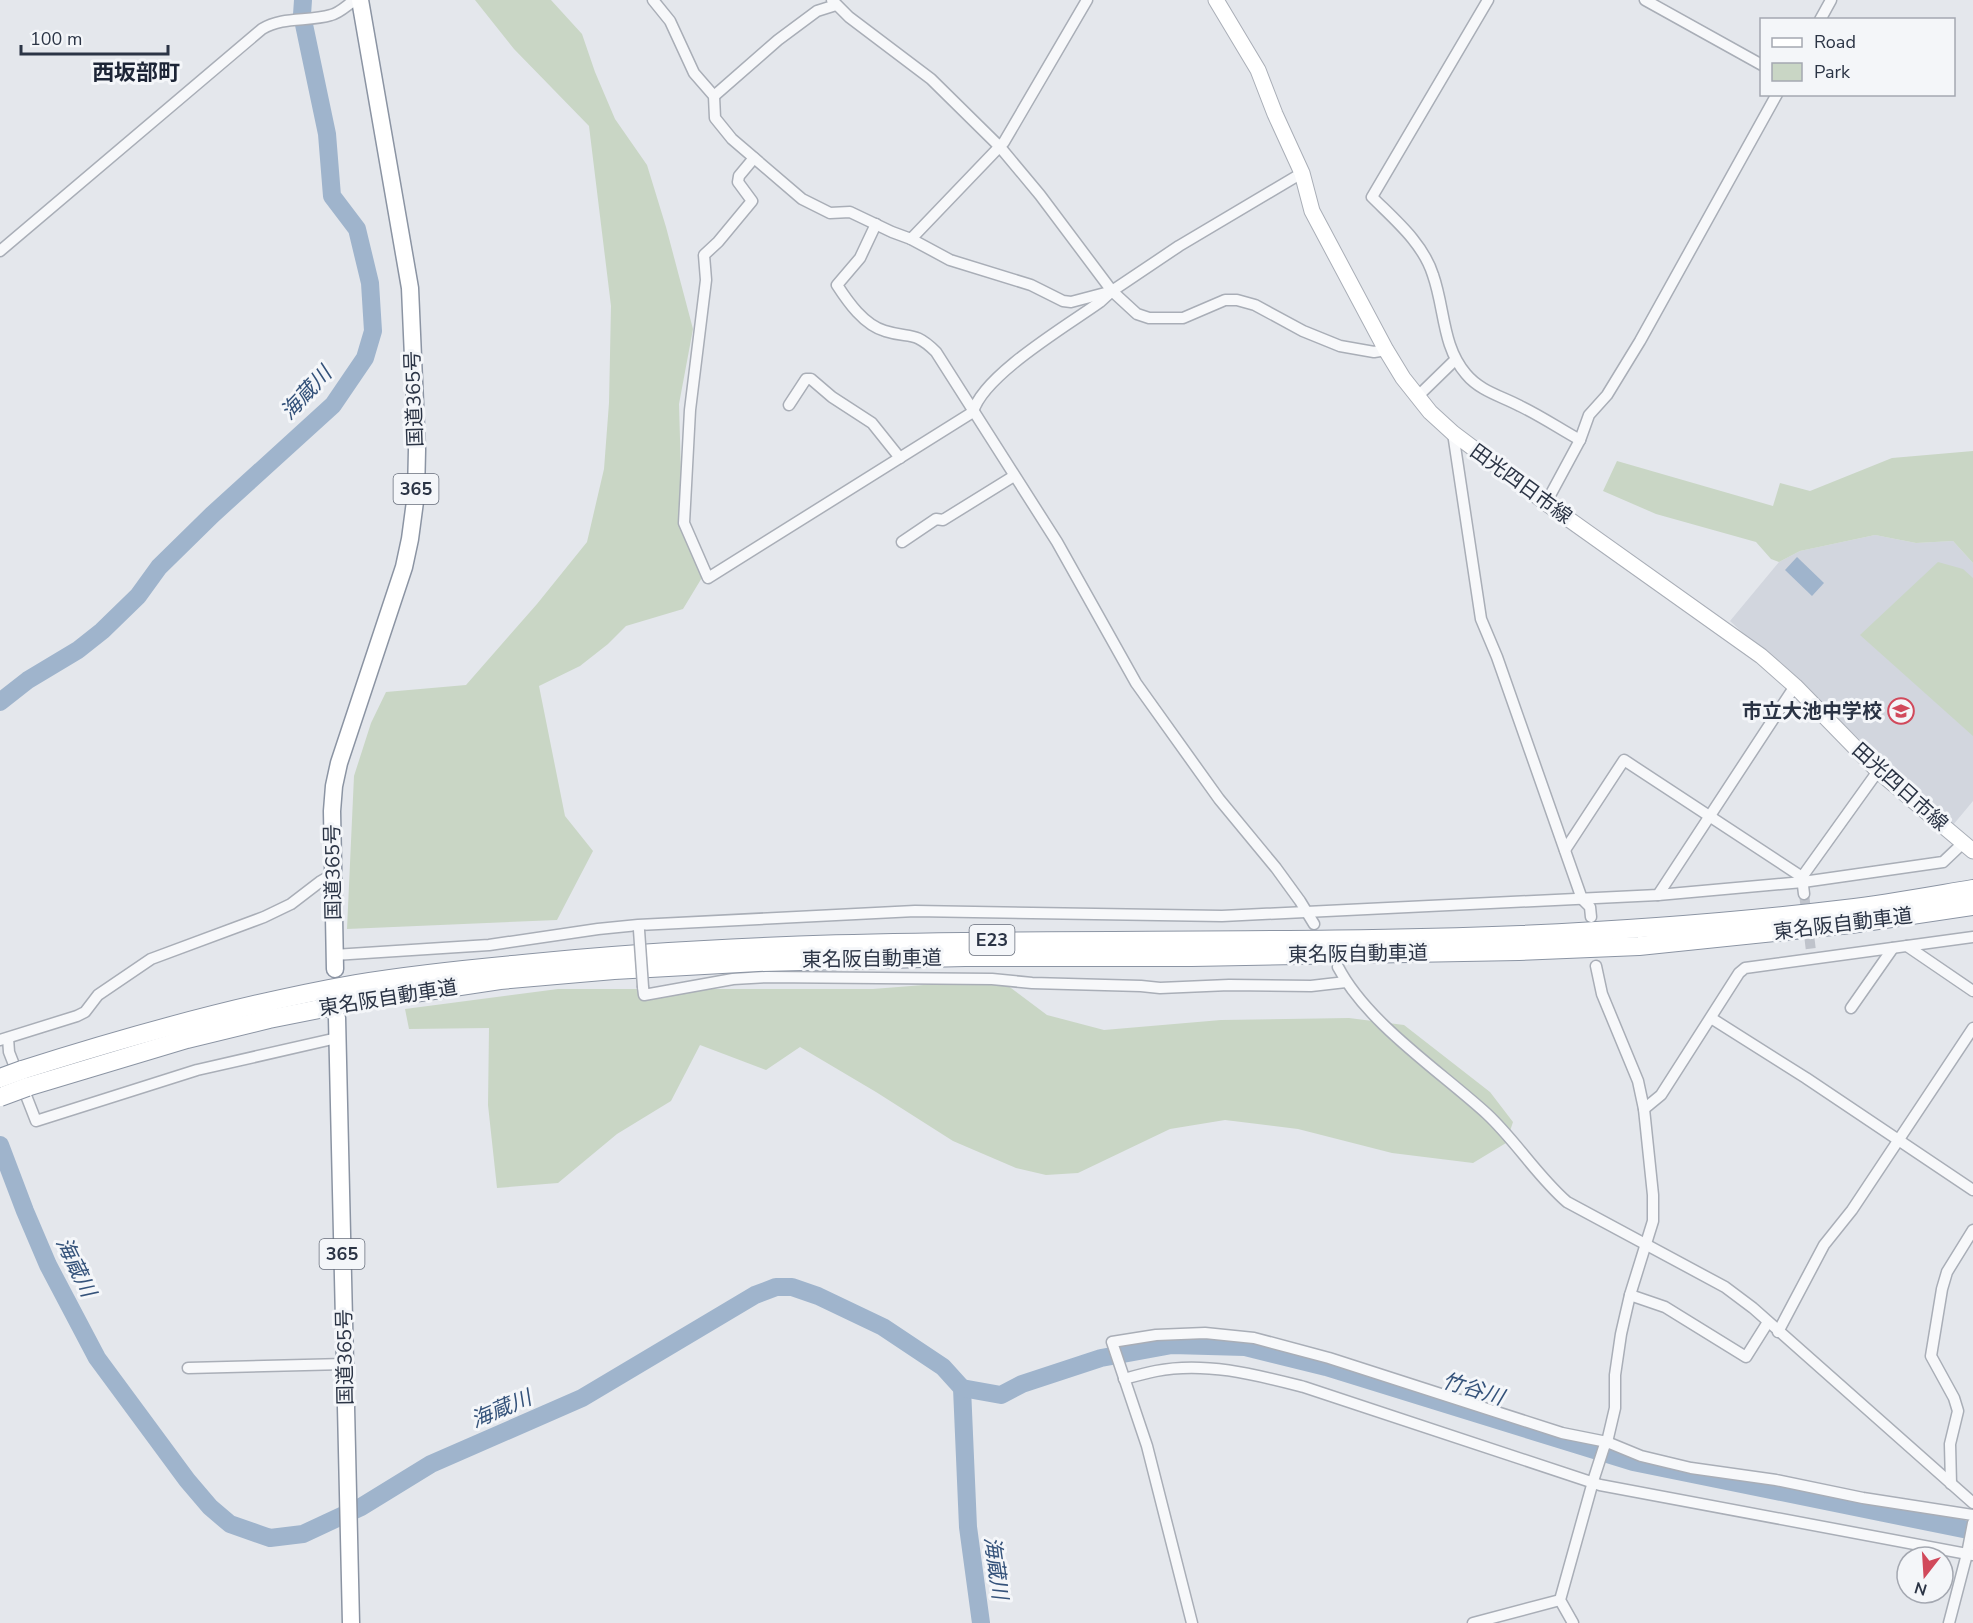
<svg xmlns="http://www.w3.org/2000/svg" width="1973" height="1623" viewBox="0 0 1973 1623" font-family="'Nunito Sans','Noto Sans JP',sans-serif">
<rect width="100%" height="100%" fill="#e4e7ec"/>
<path fill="#d2d6de" d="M1875,535L1916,543L1953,541L1973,563V801L1953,825L1730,621L1779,562L1800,551Z"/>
<g fill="#c9d6c5">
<path d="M475,0H551L582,34L595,72L615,119L647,165L666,227L693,329L679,404L682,509L706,571L683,609L626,626L608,644L580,666L539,686L565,816L593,851L557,920L347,929L354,776L371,723L386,692L466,685L537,604L587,542L604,469L609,403L611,306L589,126L514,49Z"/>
<path d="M1973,451V563L1953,541L1916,543L1875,535L1800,551L1779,562L1771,559L1756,542L1656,514L1603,491L1617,461L1773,506L1780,483L1810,491L1892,458Z"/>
<path d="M1938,562L1963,569L1973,578V736L1860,635Z"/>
<path d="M999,979L1047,1015L1104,1030L1221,1020L1349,1018L1404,1025L1490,1092L1513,1122L1506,1143L1473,1163L1392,1153L1298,1129L1225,1120L1170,1129L1078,1173L1046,1175L1016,1168L953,1141L876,1092L800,1047L766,1070L700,1045L671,1101L617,1134L558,1183L497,1188L488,1105L489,1028L409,1029L405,1009L558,989H873Z"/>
</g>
<path fill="#9fb4cc" d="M1797,557L1824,583L1812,596L1785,570Z"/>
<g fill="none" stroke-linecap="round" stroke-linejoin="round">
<g stroke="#9fb4cc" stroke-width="18">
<path d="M0,702L28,680L78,650L102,631L138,596L159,567L212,515L333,405L365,358L373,331L370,283L357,229L332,196L327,134L302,15L303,0"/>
<path d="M0,1145L25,1211L48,1265L97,1358L187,1480L210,1507L230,1524L270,1538L303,1534L361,1507L431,1464L582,1398L755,1295L776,1287H792L818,1296L883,1327L943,1367L962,1388L968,1527L981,1623"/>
<path d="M962,1388L1001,1395L1022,1384L1101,1358L1172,1345L1245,1347L1326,1367L1633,1462L1973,1531"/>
</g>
<path stroke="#bfc3cb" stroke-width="10" stroke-dasharray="10 5" stroke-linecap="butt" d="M1804,894L1811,951"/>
<g stroke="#a9aeb7" stroke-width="13">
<g id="minor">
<path d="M653,0L670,21L694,73L714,96L715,118L732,139L802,199L830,213L850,212L892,232L911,239L1004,142L1087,0"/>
<path d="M832,0L849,17L931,79L1000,147L1040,195L1112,291L1137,314L1149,318H1183L1225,300H1237L1255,305L1303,331L1340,346L1374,352L1386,350"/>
<path d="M1488,0L1372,197C1395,220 1423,243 1433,275C1445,309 1442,346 1466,374C1480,391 1501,396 1520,406C1541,416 1560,429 1580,440"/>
<path d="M1645,0L1762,65"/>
<path d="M1820,20L1831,0"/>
<path d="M714,96L778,40L817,11L836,5"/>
<path d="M754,158L739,176L738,182L752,201L718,242L704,255L706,280L690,410L684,523L708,578L973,412C983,375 1068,325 1100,302L1112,291L1179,246L1302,173"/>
<path d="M876,224L860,258L837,285C848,302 864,325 885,331C910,339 914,330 936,352L1057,542L1136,683L1219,799L1276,868L1300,901L1314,924"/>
<path d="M911,239L950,260L1031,285L1063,301L1071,302L1109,292"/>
<path d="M0,251L262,29C283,16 308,22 331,15C340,13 347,5 355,0"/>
<path d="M1417,397L1455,360"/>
<path d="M789,405L806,379H811L832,397L872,423L900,458"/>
<path d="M1453,433L1481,619L1497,657L1582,899L1590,907L1591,917"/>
<path d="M1546,503L1580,440L1589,415L1607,395L1640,341L1777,94"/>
<path d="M902,542L936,519L943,520L1014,476"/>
<path d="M1565,850L1624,760L1802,877"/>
<path d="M1804,894L1802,877L1878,771"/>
<path d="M1658,895L1795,686"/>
<path d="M1907,946L1973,991"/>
<path d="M334,955L489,945L598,929L638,925L915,911L1222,916L1658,895L1803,882L1943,862L1963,843"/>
<path d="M1338,967C1367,1023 1440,1071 1487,1114C1516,1141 1537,1176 1567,1202L1725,1287L1753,1308L1973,1503"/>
<path d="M643,987L644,995L733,979L766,977L992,979L1032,983L1141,986L1160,988L1229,985L1311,986L1346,982"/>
<path d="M1851,1008L1893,948"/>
<path d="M1711,1018L1806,1078L1973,1190"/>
<path d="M8,1038L9,1052L36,1121L197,1070L337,1038"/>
<path d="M0,1040L77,1016L85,1012L98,995L151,959L264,917L291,904L321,881L333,874"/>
<path d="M1644,1109L1661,1095L1739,973L1745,968L1973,937"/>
<path d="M1630,1295L1665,1307L1746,1357L1768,1322"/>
<path d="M1778,1332L1824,1245L1852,1210L1973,1028"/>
<path d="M188,1368L345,1364"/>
<path d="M1124,1379C1135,1376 1146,1373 1156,1371C1205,1361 1257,1375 1304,1387L1600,1485L1973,1555"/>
<path d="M1951,1484L1950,1444L1958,1411L1954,1398L1931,1356L1942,1289L1947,1272L1973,1230"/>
<path d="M1192,1623L1147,1446L1112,1342L1156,1335L1205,1333L1254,1338L1329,1358L1562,1433L1607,1442L1641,1456L1691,1468L1776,1480L1863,1498L1973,1515"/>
<path d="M1473,1623L1560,1600"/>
<path d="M1573,1623L1560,1600L1594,1478L1604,1447L1607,1442L1615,1408V1375L1621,1334L1630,1295L1653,1221V1195L1644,1109L1638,1081L1602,994L1596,966"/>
<path d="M1949,1623L1967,1554L1973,1523"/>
</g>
</g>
<g stroke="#a9aeb7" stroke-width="17">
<path id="secondary" d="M1216,0L1258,70L1275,114L1302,173L1312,211L1386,350L1403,378L1430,412L1453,433L1546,503L1761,656L1795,686L1878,771L1973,851"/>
</g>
<g stroke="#8b94a3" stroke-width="19">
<g id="trunk">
<path d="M335,969L332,811L334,786L339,763L404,567L410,539L416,494L417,450L410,288L360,0"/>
<path d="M337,1018L351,1623"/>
</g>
</g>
<g stroke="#8b94a3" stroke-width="20">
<g id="motorway">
<path d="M22,1070C132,1035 242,1004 356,984C411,975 468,969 523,964C855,929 1188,948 1521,935C1630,930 1738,922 1846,909C1888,904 1931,896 1973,889"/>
<path d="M27,1087L187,1039L269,1019L354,1002L500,980L614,970L758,962L965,957H1192L1519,951L1639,946L1851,924L1973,906"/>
</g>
</g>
<use href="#minor" stroke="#f7f8fa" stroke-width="10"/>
<use href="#secondary" stroke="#fff" stroke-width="15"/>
<use href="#trunk" stroke="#fff" stroke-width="16"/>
<use href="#motorway" stroke="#fff" stroke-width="18"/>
<g stroke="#a9aeb7" stroke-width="13" stroke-linecap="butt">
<path id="minor-bridge" d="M639,930L643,987"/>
</g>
<g stroke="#8b94a3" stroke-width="20" stroke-linecap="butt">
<g id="motorway-bridge">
<path d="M0,1078L22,1070"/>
<path d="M0,1097L27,1087"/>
</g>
</g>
<use href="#minor-bridge" stroke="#f7f8fa" stroke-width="10"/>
<use href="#motorway-bridge" stroke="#fff" stroke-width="18"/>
</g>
<defs>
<g id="school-ring" transform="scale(1.35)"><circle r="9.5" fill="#f4f6f9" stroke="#d1495b" stroke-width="1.5"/><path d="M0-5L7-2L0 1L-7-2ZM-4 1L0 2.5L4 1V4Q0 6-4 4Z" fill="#d1495b"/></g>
</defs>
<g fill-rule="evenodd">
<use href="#school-ring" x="1901" y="711"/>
</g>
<g text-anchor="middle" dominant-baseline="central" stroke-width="6" stroke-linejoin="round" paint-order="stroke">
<g fill="#f4f6f9" stroke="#676e7b" stroke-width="1.5">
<rect x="393.5" y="474" width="45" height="30" rx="4.5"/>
<rect x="969.5" y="925" width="45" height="30" rx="4.5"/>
<rect x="319.5" y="1239" width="45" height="30" rx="4.5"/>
</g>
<g font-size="18" font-weight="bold" fill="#2b3445">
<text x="416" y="489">365</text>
<text x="992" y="940">E23</text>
<text x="342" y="1254">365</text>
</g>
<g font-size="20" fill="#2b3445" stroke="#f4f6f9">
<text transform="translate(414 399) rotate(-92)">国道365号</text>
<text transform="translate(1521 484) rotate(36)">田光四日市線</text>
<text transform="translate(1900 787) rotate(42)">田光四日市線</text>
<text transform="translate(333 872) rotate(-91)">国道365号</text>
<text transform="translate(1843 924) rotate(-7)">東名阪自動車道</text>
<text transform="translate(1358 954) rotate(-1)">東名阪自動車道</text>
<text transform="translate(872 959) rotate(-1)">東名阪自動車道</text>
<text transform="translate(388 998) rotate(-9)">東名阪自動車道</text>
<text transform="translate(345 1357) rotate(-91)">国道365号</text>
</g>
<g font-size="20" font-weight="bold" fill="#2b3445" stroke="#f4f6f9" text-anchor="end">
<text x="1882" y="711">市立大池中学校</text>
</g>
<g font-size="21" font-style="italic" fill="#34527a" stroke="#f4f6f9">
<text transform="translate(306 393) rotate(-47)">海蔵川</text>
<text transform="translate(76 1267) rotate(64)">海蔵川</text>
<text transform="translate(1473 1389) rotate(17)">竹谷川</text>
<text transform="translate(501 1409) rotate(-23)">海蔵川</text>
<text transform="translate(996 1568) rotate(82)">海蔵川</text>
</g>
<g font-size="22" font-weight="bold" fill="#1d2536" stroke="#f4f6f9">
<text x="136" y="73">西坂部町</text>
</g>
</g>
<rect x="1760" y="18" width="195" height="78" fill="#f4f6f9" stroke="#a4a8b1" stroke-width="1.5"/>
<rect x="1772" y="38" width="30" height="9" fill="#ffffff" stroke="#a4a8b1" stroke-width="1.5"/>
<text x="1814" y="48" font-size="18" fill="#2b3445">Road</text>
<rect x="1772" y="63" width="30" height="18" fill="#c9d6c5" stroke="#a4a8b1" stroke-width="1.5"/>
<text x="1814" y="78" font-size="18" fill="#2b3445">Park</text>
<g transform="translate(1925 1575) rotate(197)"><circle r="28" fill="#f4f6f9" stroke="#a4a8b1" stroke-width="1.5"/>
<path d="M0-4.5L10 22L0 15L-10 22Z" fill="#d1495b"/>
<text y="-9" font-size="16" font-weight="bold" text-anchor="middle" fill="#2b3445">N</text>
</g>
<path d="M21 45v9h147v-9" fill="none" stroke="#2b3445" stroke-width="3"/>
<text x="30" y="45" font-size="18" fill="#2b3445" stroke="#f4f6f9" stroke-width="4.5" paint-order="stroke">100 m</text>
</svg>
